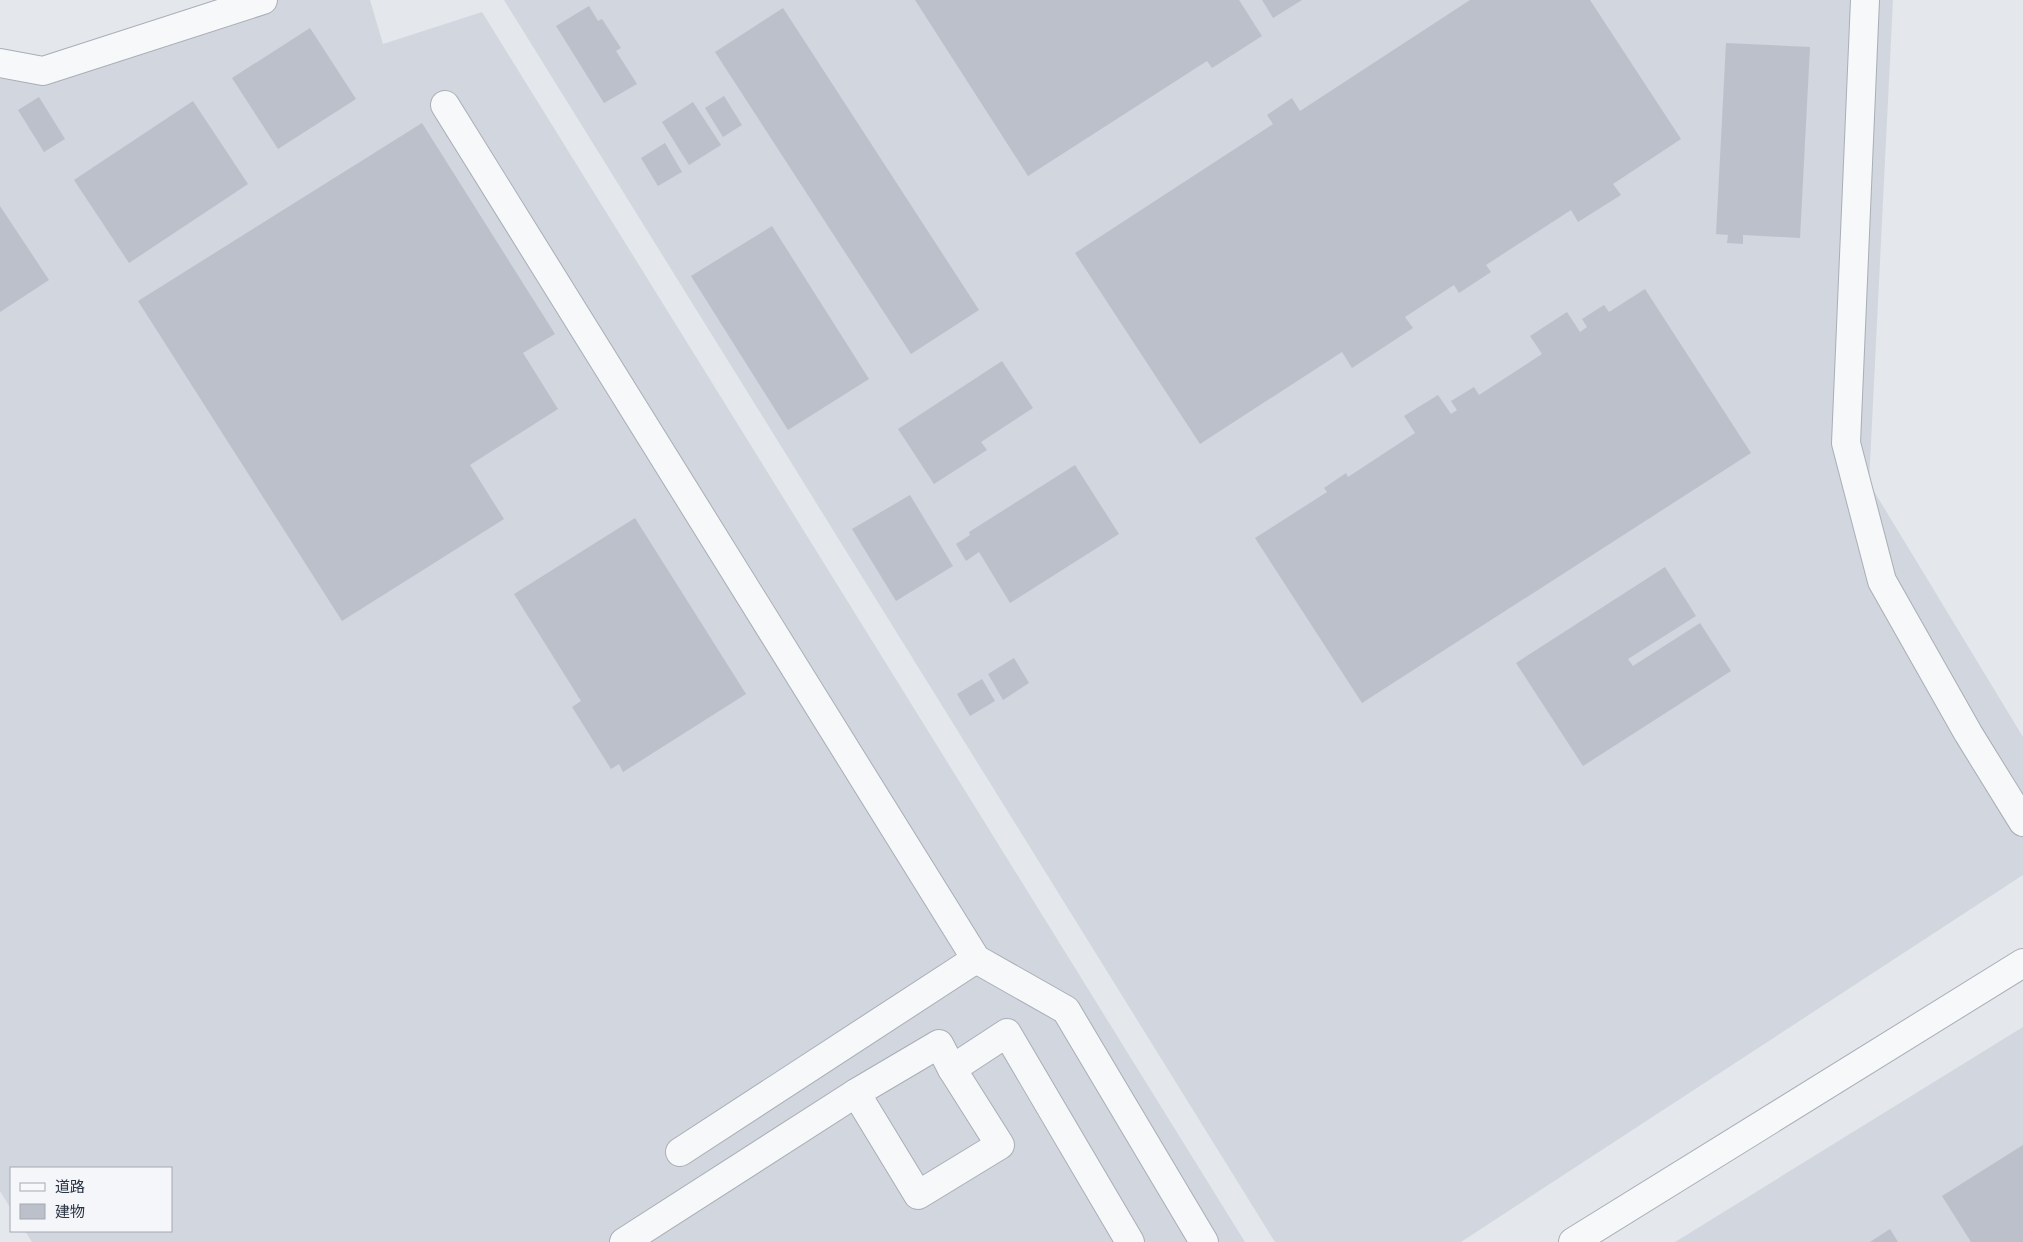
<svg xmlns="http://www.w3.org/2000/svg" width="2023" height="1242" viewBox="0 0 2023 1242" font-family="'Asap Condensed','Noto Sans JP',sans-serif">
<rect width="100%" height="100%" fill="#e4e7ec"/>
<g fill="#d2d6de">
<path d="M214,0H370L383,44L482,12L1245,1242H32L25,1231H171V1168H11V1209L0,1191V50L41,58Z"/>
<path d="M504,0H1893L1869,483L2023,737V875L1461,1242H1275Z"/>
<path d="M2023,1027V1242H1675Z"/>
</g>
<g fill="#bbc0ca">
<path d="M915,0H1239L1262,36L1212,68L1207,61L1028,176Z"/>
<path d="M1262,0H1302L1273,18Z"/>
<path d="M1470,0H1590L1681,139L1613,184L1621,195L1578,222L1571,210L1486,265L1491,272L1459,293L1454,285L1405,317L1413,328L1352,368L1342,352L1200,444L1075,253L1273,124L1267,115L1292,98L1300,111Z"/>
<path d="M589,6L598,21L602,19L621,48L616,51L637,84L604,103L556,26Z"/>
<path d="M783,8L979,310L911,354L715,52Z"/>
<path d="M310,28L356,99L278,149L232,78Z"/>
<path d="M1726,43L1810,47L1800,238L1743,235V244L1727,243L1728,235L1716,234Z"/>
<path d="M724,96L742,125L723,137L705,108Z"/>
<path d="M39,97L65,139L44,152L18,110Z"/>
<path d="M193,101L248,184L129,263L74,180Z"/>
<path d="M693,102L721,145L689,165L662,122Z"/>
<path d="M422,123L555,334L523,353L558,409L470,465L504,519L342,621L138,301Z"/>
<path d="M665,143L682,172L658,186L641,158Z"/>
<path d="M0,206L49,280L0,312Z"/>
<path d="M772,226L869,379L788,430L691,276Z"/>
<path d="M1645,289L1751,453L1362,703L1255,538L1327,492L1324,488L1346,473L1348,477L1415,433L1404,416L1438,395L1451,414L1457,410L1451,401L1474,387L1479,395L1542,354L1530,336L1567,312L1580,332L1587,327L1582,319L1604,305L1609,312Z"/>
<path d="M1002,361L1033,408L981,442L987,450L934,484L898,429Z"/>
<path d="M1075,465L1119,534L1010,603L979,552L966,561L956,544L970,535L969,532Z"/>
<path d="M910,495L953,566L896,601L852,529Z"/>
<path d="M635,518L746,694L623,772L619,764L611,769L572,707L581,701L514,594Z"/>
<path d="M1665,567L1696,616L1628,659L1633,666L1700,623L1731,671L1583,766L1516,663Z"/>
<path d="M1014,658L1029,683L1003,700L988,674Z"/>
<path d="M982,679L995,701L970,716L957,694Z"/>
<path d="M2023,1145V1242H1971L1942,1196Z"/>
<path d="M1890,1229L1898,1242H1870Z"/>
</g>
<g fill="none" stroke-linecap="round" stroke-linejoin="round">
<g stroke="#a9aeb7" stroke-width="30">
<g id="minor">
<path d="M1865,0L1846,443L1882,581L1968,733L2023,822"/>
<path d="M0,63L43,71L263,0"/>
<path d="M445,105L976,959L1066,1010L1204,1242"/>
<path d="M939,1044L952,1069L1000,1145L918,1195L856,1093Z"/>
<path d="M952,1069L1007,1033L1130,1242"/>
<path d="M680,1152L976,959"/>
<path d="M624,1242L856,1093"/>
<path d="M1573,1242L2023,963"/>
</g>
</g>
<use href="#minor" stroke="#f7f8fa" stroke-width="28"/>
</g>
<rect x="10" y="1167" width="162" height="65" fill="#f4f6f9" stroke="#a4a8b1"/>
<rect x="20" y="1183" width="25" height="8" fill="#f7f8fa" stroke="#a4a8b1"/>
<text x="55" y="1192" font-size="15" fill="#2b3445">道路</text>
<rect x="20" y="1204" width="25" height="15" fill="#bbc0ca" stroke="#a4a8b1"/>
<text x="55" y="1217" font-size="15" fill="#2b3445">建物</text>
</svg>
